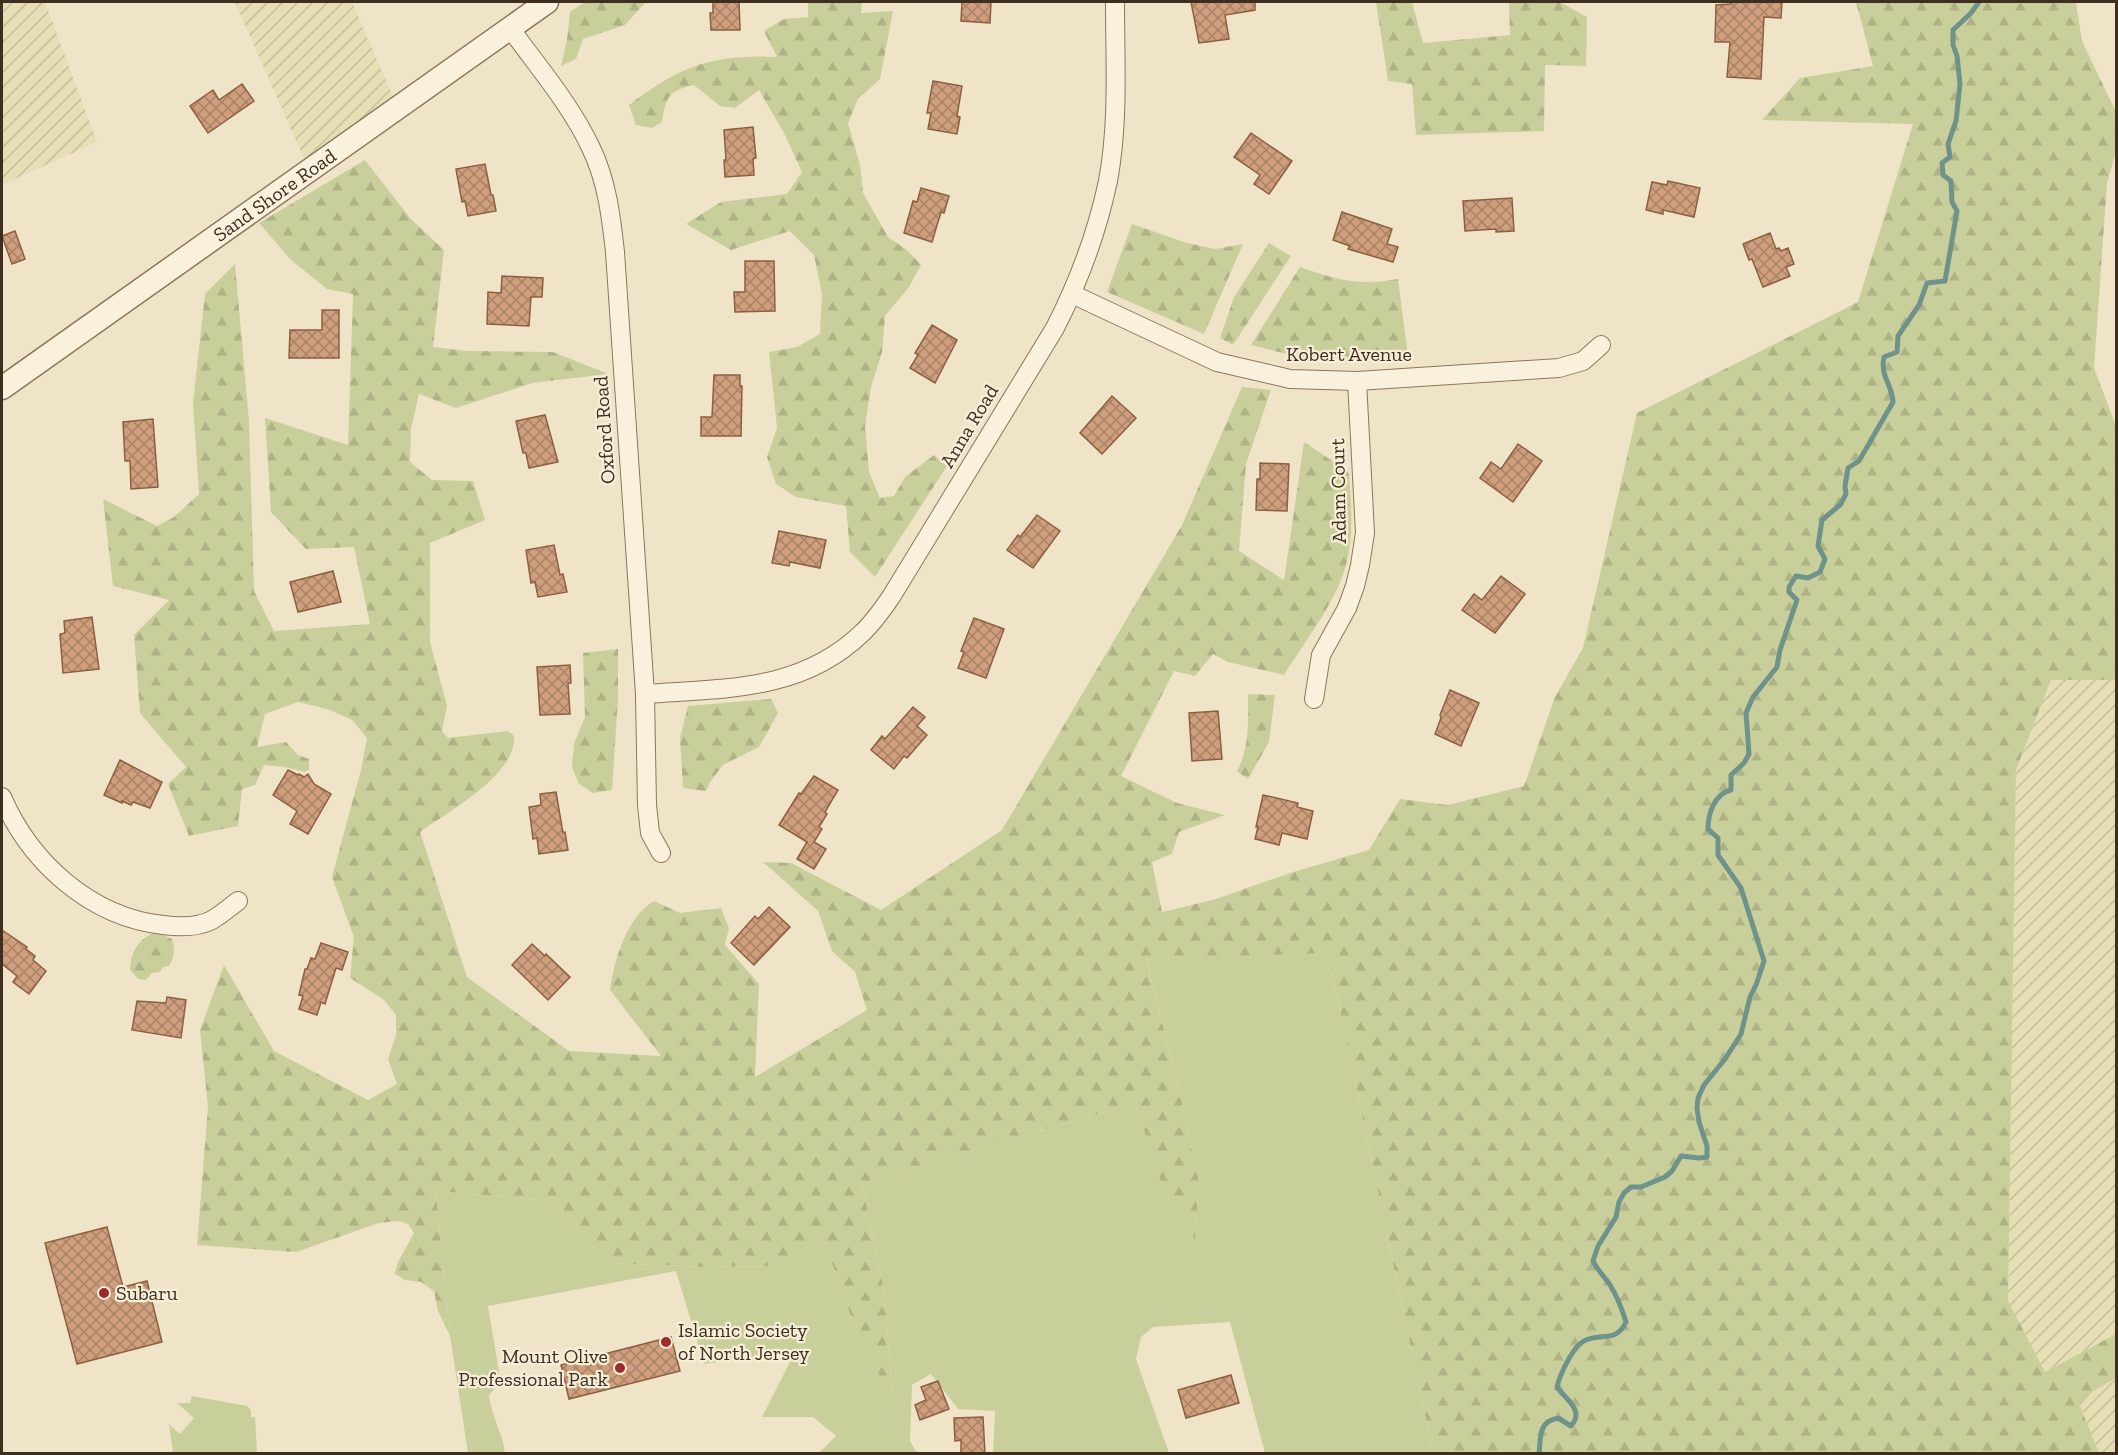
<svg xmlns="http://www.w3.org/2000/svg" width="2118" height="1455" viewBox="0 0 2118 1455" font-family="'Zilla Slab',serif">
<defs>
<pattern id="farmland-furrows" width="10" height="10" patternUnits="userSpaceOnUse" patternTransform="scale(1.5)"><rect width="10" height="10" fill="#e6deb5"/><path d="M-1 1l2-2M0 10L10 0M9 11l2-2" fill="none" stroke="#c6bf9b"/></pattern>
<pattern id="forest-firs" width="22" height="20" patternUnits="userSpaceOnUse" patternTransform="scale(1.5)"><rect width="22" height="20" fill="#c9cf9b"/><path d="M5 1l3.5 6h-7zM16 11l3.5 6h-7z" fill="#aeb285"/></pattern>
<pattern id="building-cross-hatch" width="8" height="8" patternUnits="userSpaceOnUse" patternTransform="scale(1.5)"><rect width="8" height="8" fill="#cf9f7d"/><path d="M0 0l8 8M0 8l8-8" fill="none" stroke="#a98266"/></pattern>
</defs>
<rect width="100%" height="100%" fill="#f0e4c8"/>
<g fill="url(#farmland-furrows)">
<path d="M2,2H45L97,142L2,185Z"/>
<path d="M235,2H352L394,99L305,161Z"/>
<path d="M2051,680H2116V1334L2045,1372L2008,1301L2016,770Z"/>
<path d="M2116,1378V1453H2099L2080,1406L2093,1391Z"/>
</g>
<g fill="#c9cf9b">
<path d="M1328,953L1433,1453H1265L1230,1322L1153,1327L1141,1337L1136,1359L1169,1453H993L995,1411L958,1409L931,1374L912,1385L910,1441L917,1453H819L836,1436L813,1417H762L795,1352L704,1364L676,1271L488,1306L499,1372L498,1385L489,1395C491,1416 503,1433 505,1453H468L450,1336L436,1191L549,1201L609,1263L706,1267L788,1266L821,1233L858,1336L892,1396L885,1296L862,1183L1135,1103L1163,1189L1195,1239L1199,1182L1179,1090L1146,958Z"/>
<path d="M192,1396L247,1406L251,1410V1417H255L257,1453H173L169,1424L180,1434L194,1418L177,1403H190Z"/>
</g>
<g fill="url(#forest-firs)">
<path d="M585,2H646L625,25L583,39L576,59L561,66L567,40L570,12Z"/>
<path d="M808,2H862L861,13L893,11L880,79L858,99L848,123L860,165L863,193L888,237L907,250L921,265L909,287L885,316L882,352L871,387L865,426L869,472L880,498L894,496L905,477L934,455L947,466L875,577L850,552L846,506L796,497L776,484L767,457L777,428L769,352L797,347L820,334L822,294L814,255L790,231L731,250L686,224L721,202L787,194L802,172L784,133L759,90L735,108L720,106L694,85C669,90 666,97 662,122L652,128L636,125L629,105C681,66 712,54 777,57L764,31L784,19L808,17Z"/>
<path d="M1376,2H1412L1423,43L1510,35L1509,2H1560L1587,17L1586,66L1545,65L1544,131L1416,135L1412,84L1388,81Z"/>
<path d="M1856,2H2076L2082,41L2116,112V152L2107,183L2094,368L2116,426V680H2051L2016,770L2008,1301L2045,1372L2116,1334V1378L2093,1391L2080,1406L2099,1453H1433L1328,953L1146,959L1179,1090L1199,1182L1195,1240L1163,1189L1135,1103L862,1183L885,1296L892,1398L858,1336L821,1233L789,1266L706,1267L609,1263L549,1201L436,1191L450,1336L438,1311L434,1291L421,1282L405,1280L395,1274L397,1264L414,1233L408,1224L399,1221L379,1223L296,1252L197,1245L208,1107L200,1030L224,965L274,1051L368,1100L397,1084L388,1059L396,1035V1015L384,1000L350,978L354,937L332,877L361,770L367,738L352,720L327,709L298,702L265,714L257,747L286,742L298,755L309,759V769L305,772L285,767L264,765L255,785L242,789L238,826L189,836L168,784L186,767L140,713L134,635L169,600L113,586L103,499L157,526L174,517L199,494L193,403L205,294L235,264L249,421L254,591L274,631L370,624L354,547L306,549L271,512L265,418L348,445L353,294L327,289L291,260L259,223L365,160L410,218L444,250L433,347L467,351L553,352L608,374L532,383L456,408L419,394L411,429L410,462L432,480L473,481L485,520L430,543V642L447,706L442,731L448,738L508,731L514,736C518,774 446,813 420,832L467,977L569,1051L661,1056L610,990C614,961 627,916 654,901L680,913L721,908L729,928L725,945L759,984L755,1077L867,1010L855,972L832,951L818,911L763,862L791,863L881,910L1002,830L1182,525L1242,387L1271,390L1246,464L1239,551L1284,580L1304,442L1349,472C1351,502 1354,532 1347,561C1339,598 1304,643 1284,675L1228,662L1213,654L1195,676L1174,671L1121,776L1177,803L1225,815L1179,832L1172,854L1152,862L1162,912L1213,900L1293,872L1369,850L1400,799L1448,805L1524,786L1555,697L1583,648L1637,413L1858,302L1913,124L1762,120L1800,78L1873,66Z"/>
<path d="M1132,224L1187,243L1215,249L1243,244L1204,334L1107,292Z"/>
<path d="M1269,243L1291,256L1233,345L1220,338L1234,297Z"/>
<path d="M1300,267C1337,280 1359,286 1398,279L1408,356L1307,359L1251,345Z"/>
<path d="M618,649V699L612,790L593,793L579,784L572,767L574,744L585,717L583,653Z"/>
<path d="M1248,694L1275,695L1269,742L1248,779L1237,771C1250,747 1248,720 1248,694Z"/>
<path d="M771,699L778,713L759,747L723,765L710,782L706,791L683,788L680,738L688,706Z"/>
<path d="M156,932L172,939C175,950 175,956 169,966L163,967L160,972L152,973L146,980L138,979L130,970C131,951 138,939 156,932Z"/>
</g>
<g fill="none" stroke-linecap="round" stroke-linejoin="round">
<path stroke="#6f938a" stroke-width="5" d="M1539,1454C1541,1436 1538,1422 1558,1418L1571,1426C1585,1410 1566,1400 1557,1387C1560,1374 1574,1344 1586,1340C1603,1333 1616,1343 1626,1322C1622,1309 1617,1296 1610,1285C1604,1276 1598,1271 1593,1261L1598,1246L1616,1217L1619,1202L1624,1193L1631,1187H1641L1665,1177L1672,1171L1681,1156L1699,1158L1707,1157V1146L1699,1122L1697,1108L1698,1098L1704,1085L1725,1059L1741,1034L1750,997L1756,985L1764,961L1741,888L1718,855V838L1708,829C1708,814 1714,794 1731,790V775L1744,763L1749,754L1746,713L1753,697L1777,667L1780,650L1797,600L1789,592V587L1796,576L1808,578L1820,572L1825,559L1818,546L1822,520L1840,505L1846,494L1845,486L1848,468L1859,461L1893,402C1892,384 1880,377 1884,357L1897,352L1898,336L1919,305L1927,283L1945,281L1957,211L1952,202L1951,181L1943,175L1942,163L1950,157L1948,144L1956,121L1960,84L1957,56L1953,45V30L1971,13L1979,2"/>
</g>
<g fill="url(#building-cross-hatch)" stroke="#8d5f41" stroke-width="1.5">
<path d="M713,2H739L740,30H711L710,13H713Z"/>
<path d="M962,2H991L990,23L961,21Z"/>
<path d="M1191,2H1255V10L1225,15L1229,39L1199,43Z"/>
<path d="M1731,2H1782L1781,18L1764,17L1761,79L1727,77L1730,42H1715L1716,5L1731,4Z"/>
<path d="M933,81L962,86L957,116L960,117L957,134L928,129L931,113H927Z"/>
<path d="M242,84L254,101L208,133L190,106L213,90L219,100Z"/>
<path d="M753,127L756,158L753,159L754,175L725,177L724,160H726L724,130Z"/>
<path d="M1251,133L1292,161L1269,194L1254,184L1260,175L1234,157Z"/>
<path d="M485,164L491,195H493L496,211L468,216L465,201L462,202L456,169Z"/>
<path d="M1668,181L1700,188L1694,217L1663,210V214L1646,210L1652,182L1667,185Z"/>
<path d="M921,188L949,196L944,213L941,212L932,242L904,233L913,201L917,202Z"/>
<path d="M1512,198L1514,231L1496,232V229L1465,231L1463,201Z"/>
<path d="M1342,212L1392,229L1387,244L1398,247L1393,262L1348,249L1350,246L1333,240Z"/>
<path d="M15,231L25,259L12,264L2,236Z"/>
<path d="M1770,233L1776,249L1779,248L1781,251L1788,248L1794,264L1786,267L1790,276L1763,287L1752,259L1749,260L1743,244Z"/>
<path d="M745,261H774L775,311L735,312L734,292H745Z"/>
<path d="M502,276L543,278L542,297H531L529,326L487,324L488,292L501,293Z"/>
<path d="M322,310H339V358H289L290,330H322Z"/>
<path d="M932,325L957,340L935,383L910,368L918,355L915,353Z"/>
<path d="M714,375H740V386H742L741,436H701V417H712Z"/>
<path d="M1112,396L1136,418L1102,454L1080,433Z"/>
<path d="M545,415L558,462L529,468L526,453H523L516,421Z"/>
<path d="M153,419L158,487L131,489L130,461H125L123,422Z"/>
<path d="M1518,444L1542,461L1513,502L1480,478L1491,462L1501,469Z"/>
<path d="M1260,463L1289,464L1287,511L1256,510L1257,479H1260Z"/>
<path d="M1037,515L1060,531L1033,568L1007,550L1018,535L1020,537Z"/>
<path d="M779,531L826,540L820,568L790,562L789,566L772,563Z"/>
<path d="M554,545L560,575L563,574L567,592L538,597L535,582L531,583L526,550Z"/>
<path d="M333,571L341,602L298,612L290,582Z"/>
<path d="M1501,576L1525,594L1495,633L1462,610L1474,594L1482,600Z"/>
<path d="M92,617L99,669L63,673L60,634L65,633L64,621Z"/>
<path d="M974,618L1004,629L986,678L958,668L964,652L961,651Z"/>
<path d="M570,665L571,683H568L570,714L540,715L537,667Z"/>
<path d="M1450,690L1479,703L1461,746L1435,734L1441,718L1440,715Z"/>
<path d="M913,707L925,717L917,726L927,735L907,758L904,756L894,769L871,750L882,736L885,739Z"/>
<path d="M1218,711L1222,759L1192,761L1189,713Z"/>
<path d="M120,760L162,782L150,808L133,802L131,805L122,801V803L104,795Z"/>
<path d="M288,770L298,775L299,774L304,777L308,774L314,784L331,794L308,834L290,824L297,811L273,795Z"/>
<path d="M814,776L838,790L825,812L827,814L819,827L822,829L814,842L826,849L814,869L797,859L807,842L779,825L799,793L801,794Z"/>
<path d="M556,792L563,833L565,832L568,850L539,854L537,838L533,839L529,807L541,805L540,794Z"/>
<path d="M1263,795L1298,803L1297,807L1313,811L1307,839L1282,833L1279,845L1255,839L1258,827H1256Z"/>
<path d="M769,907L790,927L754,965L731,943L755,916L758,919Z"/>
<path d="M2,930L27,947L26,949L35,956L33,960L46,971L29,994L13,982L17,976L2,964Z"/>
<path d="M321,943L348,952L342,970L336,968L325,1004L321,1002L317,1015L299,1009L303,996L299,995L305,969H307L311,958L315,959Z"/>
<path d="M532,944L545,956L546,954L570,977L548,1000L512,965Z"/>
<path d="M167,997L186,1000L181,1038L132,1030L137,1001L166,1003Z"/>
<path d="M107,1227L123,1287L147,1281L162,1342L77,1364L45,1243Z"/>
<path d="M671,1337L680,1371L569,1399L561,1365Z"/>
<path d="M1231,1375L1239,1403L1186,1418L1178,1390Z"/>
<path d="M938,1381L949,1409L920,1420L915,1405L926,1400L921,1387Z"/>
<path d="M983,1417L985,1454H961V1440L955,1441L954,1418Z"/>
</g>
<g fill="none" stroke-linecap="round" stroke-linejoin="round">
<g stroke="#8d765c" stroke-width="20">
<g id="minor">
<path d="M510,28C538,67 571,105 591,148C607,181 611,216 615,252L645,694L647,805L650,833L661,853"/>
<path d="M1072,294L1217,362L1290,379L1357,381L1559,368L1583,361L1601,345"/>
<path d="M645,694C724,688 801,692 862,633C873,623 882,610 891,597L1055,328C1079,281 1097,233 1108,181C1119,122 1115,61 1115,2"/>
<path d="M1314,699L1321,655L1347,608L1355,586L1360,565L1365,533L1357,381"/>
<path d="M2,797C30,862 90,917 163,925C178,927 197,928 212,920C221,915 230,907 238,901"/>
</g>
</g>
<g stroke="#8d765c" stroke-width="25">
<g id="tertiary">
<path id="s1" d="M2,388L547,2"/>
</g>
</g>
<use href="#minor" stroke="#faf1dc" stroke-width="18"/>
<use href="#tertiary" stroke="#faf1dc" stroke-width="22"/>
</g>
<g fill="#9e2a2b" stroke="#f7eed8" stroke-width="2">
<circle cx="104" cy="1293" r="6"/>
<circle cx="666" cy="1342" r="6"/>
<circle cx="620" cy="1368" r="6"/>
</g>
<g text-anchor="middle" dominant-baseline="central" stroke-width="4.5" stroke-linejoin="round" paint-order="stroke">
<g font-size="20" fill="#3d2e20" stroke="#f7eed8">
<text stroke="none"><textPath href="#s1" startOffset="334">Sand Shore Road</textPath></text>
<text x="1349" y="354">Kobert Avenue</text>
<text transform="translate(969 426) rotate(-59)">Anna Road</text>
<text transform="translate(604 430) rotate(-94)">Oxford Road</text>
<text transform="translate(1338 491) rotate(-91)">Adam Court</text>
</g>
<g font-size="20" fill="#3d2e20" stroke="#f7eed8" text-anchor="start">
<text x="116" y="1293">Subaru</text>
<text x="678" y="1330">Islamic Society<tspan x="678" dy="23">of North Jersey</tspan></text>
<text x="608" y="1356" text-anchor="end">Mount Olive<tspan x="608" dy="23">Professional Park</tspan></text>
</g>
</g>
<rect width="2118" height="1455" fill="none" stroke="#3d2e20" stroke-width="6"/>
</svg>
